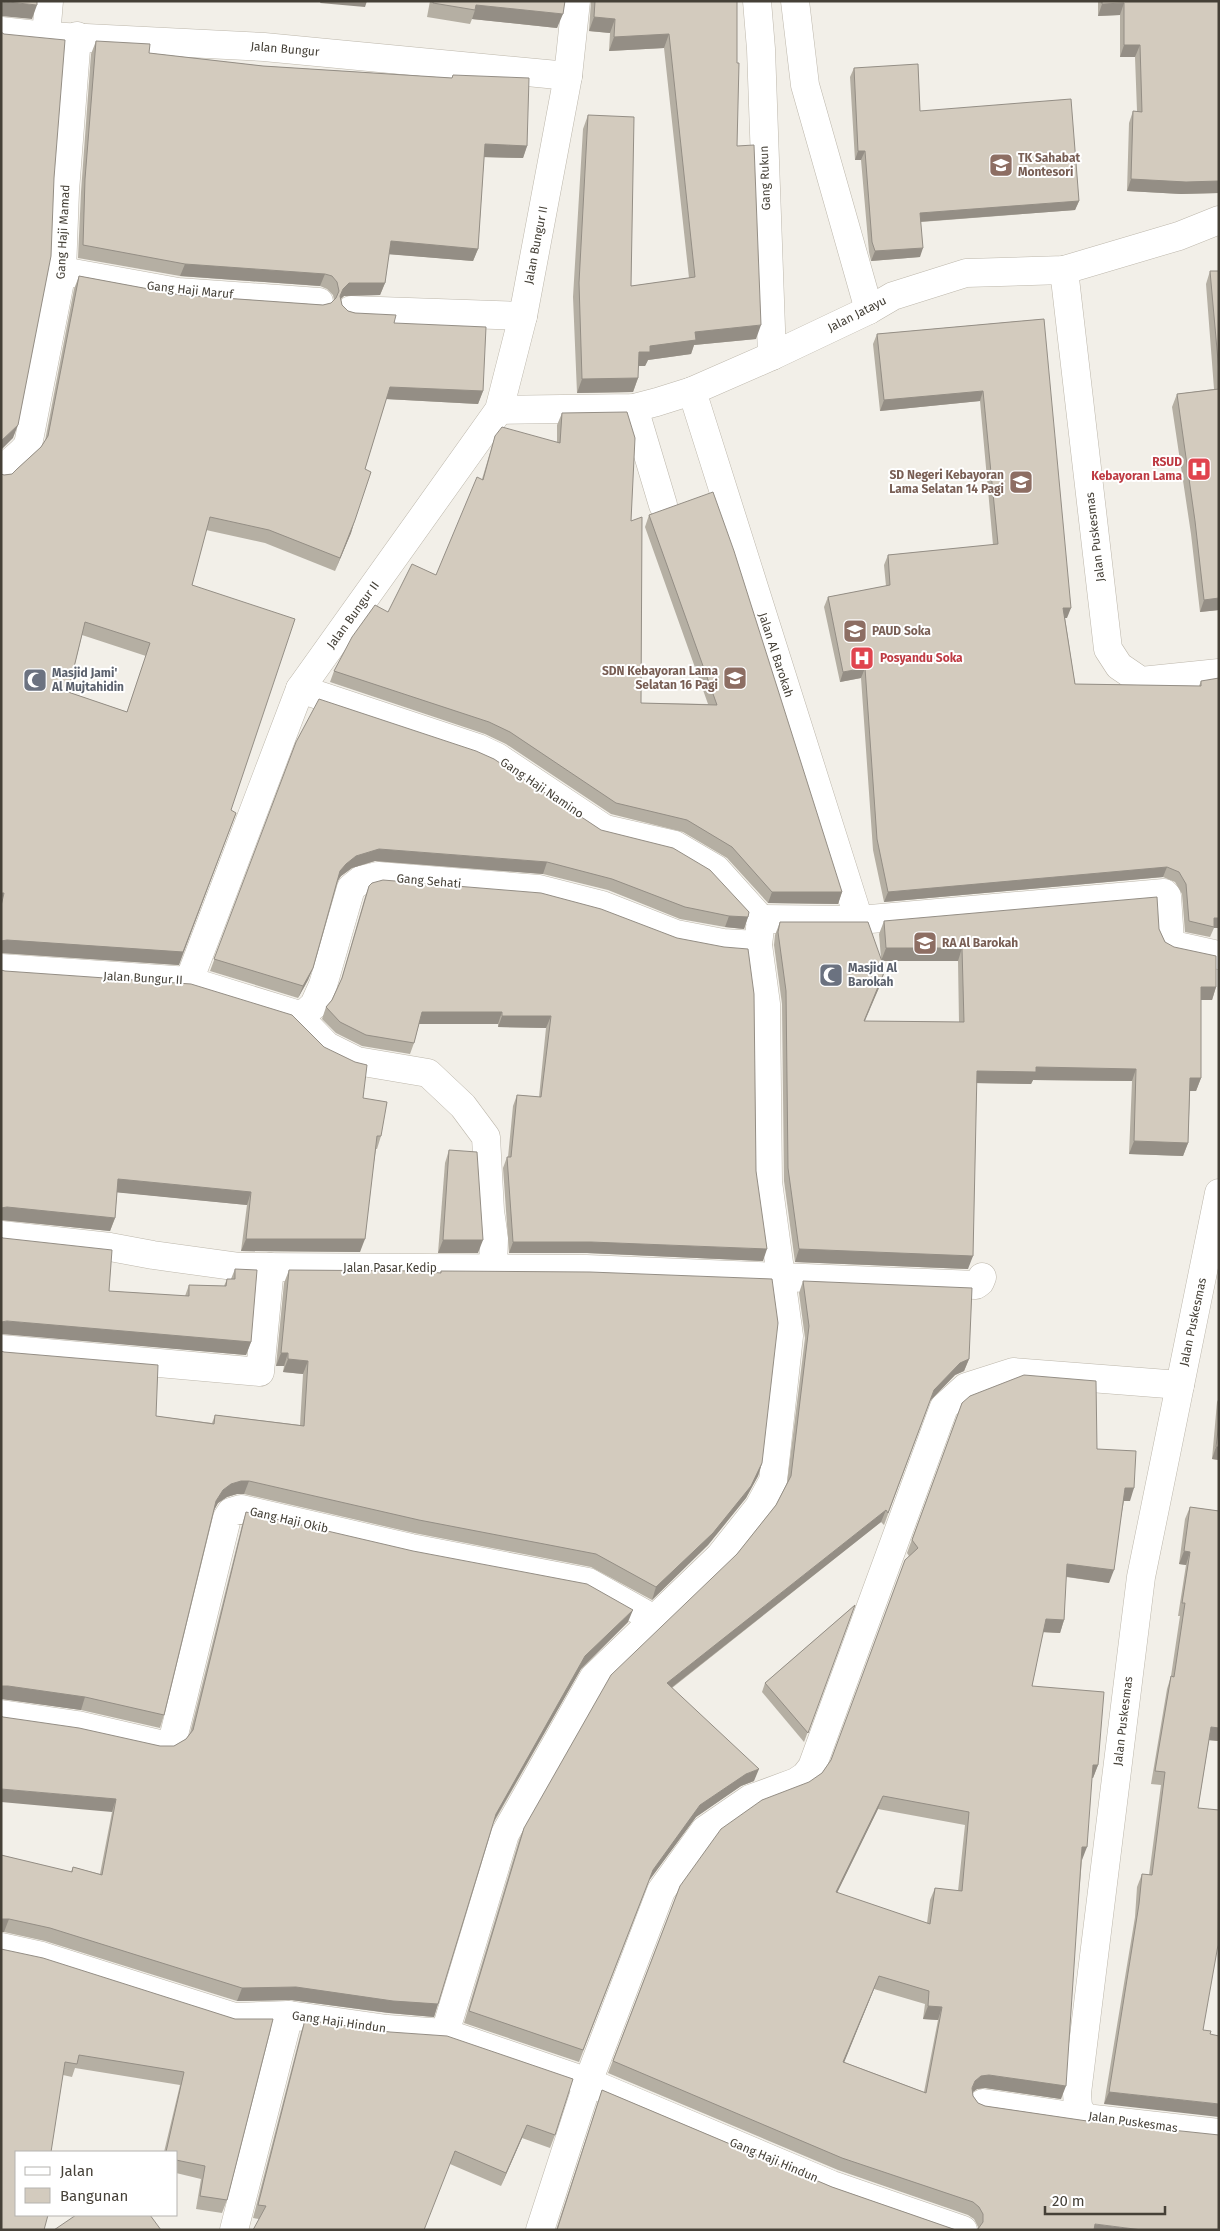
<svg xmlns="http://www.w3.org/2000/svg" width="1220" height="2231" viewBox="0 0 1220 2231" font-family="'Fira Sans',sans-serif">
<rect width="100%" height="100%" fill="#f2efe8"/>
<g fill="none" stroke-linecap="round" stroke-linejoin="round">
<g stroke="#bdb7ab" stroke-width="29">
<g id="minor">
<path d="M757,1L761,49L772,356"/>
<path d="M795,1L805,85L869,310"/>
<path d="M1,31L46,36L264,47L568,76"/>
<path d="M46,36L49,1"/>
<path d="M1064,270L1108,649L1119,666L1141,681L1219,673"/>
<path d="M62,271L178,292L319,302"/>
<path d="M351,310L523,316"/>
<path d="M692,391L859,920"/>
<path d="M634,408L663,505"/>
<path d="M499,410L634,408L657,402L692,391L772,356L869,310L893,296L966,273L1064,270L1179,236L1219,220"/>
<path d="M1,472C9,461 20,456 28,445L62,271L65,191L77,36"/>
<path d="M300,689L478,748L497,757L605,829L675,845L716,869L761,919"/>
<path d="M761,919L859,920L1164,893L1167,896L1170,941L1173,945L1219,955"/>
<path d="M1,968L189,981L300,689L499,410L523,316L568,76L576,1"/>
<path d="M189,981L296,1014L305,1013L314,1005L323,985L351,888L361,880L378,876L539,889L602,905L676,934L723,943L758,945"/>
<path d="M296,1014L327,1046L357,1061L428,1073L463,1106L486,1137L490,1211L494,1238L493,1268"/>
<path d="M1219,1193L1141,1577L1077,2093L1078,2107L1085,2118L1219,2133"/>
<path d="M1,1235L110,1247L153,1255L240,1267L586,1269L976,1285L980,1282L982,1277"/>
<path d="M1,1349L260,1372L270,1267"/>
<path d="M1,1714L77,1725L159,1744L167,1743L173,1739L227,1518L231,1512L241,1509L411,1548L588,1582L654,1619"/>
<path d="M1,1947L42,1956L235,2017L289,2015L387,2029L445,2033L588,2082L832,2185L963,2230"/>
<path d="M445,2033L505,1834L594,1677L720,1556L759,1507L773,1481L789,1336L768,1182L766,1004L758,945L761,919"/>
<path d="M983,2103L1085,2118"/>
<path d="M234,2230L289,2015"/>
<path d="M540,2230L588,2082L661,1891L705,1830L750,1799L796,1782L805,1776L812,1767L944,1407L966,1387L1013,1372L1180,1385"/>
</g>
</g>
<use href="#minor" stroke="#fff" stroke-width="28"/>
</g>
<g fill="#b5afa3" fill-rule="evenodd">
<path d="M429,1H565L557,28L472,19L470,24L427,17L430,1Z"/>
<path d="M591,1H737V146L756,339L694,345L691,354L648,360L645,366H638V378L633,392L577,393L573,297L583,129L588,115L631,286L689,278L664,48L609,51L610,33L589,31Z"/>
<path d="M1098,1H1219V193L1181,194L1127,191L1129,123L1133,111H1137L1135,57H1120V15L1098,16Z"/>
<path d="M96,41L149,53L263,66L452,78L453,75L527,146L523,158L484,157L478,249L473,261L389,254L385,283L380,295L344,296L341,299L342,305L348,311L394,323L483,391L478,404L386,399L365,469L351,533L335,571L265,543L206,530L192,585L179,965L1,953V474L4,475L12,474L17,469L41,447L45,441L74,289L79,276L181,295L323,305L331,303L334,300L333,295L327,289L320,286L180,276L78,258L81,192L91,54ZM82,635L146,656L127,712L68,692Z"/>
<path d="M854,68L920,111L1079,201L1075,210L921,222L920,257L871,261L869,252L861,160H855L850,77Z"/>
<path d="M1210,271H1219V610L1200,612L1191,534L1172,407L1177,394L1214,389L1206,284Z"/>
<path d="M1044,319L1067,618H1065L1075,684L1199,686L1201,681L1219,928H1214L1210,937L1185,932L1182,894L1175,882L1163,877L884,902L873,850L861,678L840,682L824,607L828,597L886,586L884,565L888,555L993,545L980,401L880,411L873,344L877,334Z"/>
<path d="M562,413L631,521L641,703L708,704L645,527L649,515L842,892L838,904L768,903L727,858L683,832L611,814L506,744L485,734L330,682L334,671L388,612L436,575L482,479L495,436L557,442V425Z"/>
<path d="M296,742L748,917L744,929L725,927L680,919L608,890L543,874L375,861L352,868L341,876L338,881L313,968L308,980L298,998L210,971Z"/>
<path d="M372,883L756,1171L763,1261L587,1253H509L503,1168L507,1157H508L513,1106L517,1095L539,1097L546,1028L498,1027V1024H419L414,1043L410,1054L362,1046L336,1033L322,1019L326,1007L332,1000L340,984L365,897L369,886Z"/>
<path d="M884,921L1159,929L1165,942L1216,987L1212,1000H1201V1078L1196,1091H1190L1188,1143L1183,1156L1129,1154L1132,1081L1033,1080L1031,1084L976,1083L968,1269L795,1262L784,1181L782,1004L774,945L775,935L780,922L881,958L879,934ZM882,961H958L959,1022L865,1021L881,983Z"/>
<path d="M1,970L363,1098L381,1136L377,1149H376L360,1252L241,1251L247,1205L117,1192L115,1218L110,1231L1,1220Z"/>
<path d="M449,1150L478,1253H438L445,1163Z"/>
<path d="M235,1269L251,1342L246,1355L2,1333L109,1291L185,1296L189,1285L224,1286L227,1279H231Z"/>
<path d="M289,1270L440,1273L441,1271L762,1463L758,1476L746,1498L708,1545L652,1600L591,1567L414,1533L244,1494H237L227,1497L218,1503L214,1510L164,1715L160,1728L81,1710L3,1699L156,1416L212,1423L215,1415L300,1425L303,1374L283,1372L284,1366H276L284,1283Z"/>
<path d="M803,1281L969,1359L964,1371L955,1375L929,1402L884,1525L881,1522L672,1688L754,1781L741,1786L696,1817L648,1882L579,2062L464,2023L519,1840L524,1828L737,1554L776,1505L787,1483L805,1338L799,1293Z"/>
<path d="M1219,1398V1460L1212,1459L1217,1402Z"/>
<path d="M962,1403L1097,1449L1130,1501H1124L1109,1583L1066,1577L1064,1620L1060,1633L1043,1632L1032,1686L1098,1765L1093,1778H1092L1082,1860L1061,2099L985,2088L977,2089L973,2092V2096L978,2103L985,2106L1087,2121L978,2229V2227L974,2219L968,2215L838,2170L608,2073L680,1886L822,1773L831,1760L909,1556L907,1553ZM878,1809L965,1825L958,1891L935,1888L930,1900L927,1923L837,1893ZM874,1989L925,2004L923,2019L938,2020L924,2092L844,2062Z"/>
<path d="M1190,1507L1219,1511V1741L1209,1740L1198,1808L1203,2030L1210,2034L1104,2104L1135,1917L1137,1887L1142,1874L1149,1875L1161,1785L1151,1784L1167,1689L1171,1676L1180,1616H1178L1186,1565L1179,1564L1185,1519Z"/>
<path d="M246,1512L628,1622L581,1669L493,1824L434,2017L389,2013L291,2000L237,2001L45,1941L4,1932L1,1855L71,1872L73,1867L100,1874L112,1812L3,1717L160,1746H174L186,1739L190,1733L242,1525Z"/>
<path d="M855,1605L804,1742L762,1692L765,1683Z"/>
<path d="M1,1949L235,2019L227,2200L222,2213L196,2209L201,2179L176,2173V2152H164L180,2085L75,2068L72,2077L63,2075L16,2152Z"/>
<path d="M305,2020L555,2135L550,2148L522,2138L501,2186L450,2164L259,2219L253,2218L301,2032Z"/>
<path d="M602,2090L832,2187L956,2230H556Z"/>
</g>
<g fill="#948e85">
<path d="M321,1H367L365,7L320,3Z"/>
<path d="M8,2L37,5L32,19L1,16V3Z"/>
<path d="M1124,3L1120,15L1098,16L1102,4Z"/>
<path d="M476,5L563,14L557,28L472,19L475,10Z"/>
<path d="M594,17L615,19L610,33L589,31Z"/>
<path d="M669,34L664,48L609,51L614,37Z"/>
<path d="M1124,45H1140L1135,57H1120Z"/>
<path d="M485,144L527,146L523,158L481,157Z"/>
<path d="M858,151H865L861,160H855Z"/>
<path d="M1131,179L1219,181V193L1181,194L1127,191Z"/>
<path d="M1079,201L1075,210L917,222L920,213Z"/>
<path d="M391,241L478,249L473,261L386,254Z"/>
<path d="M923,248L920,257L871,261L875,251Z"/>
<path d="M185,264L325,274L320,286L180,276Z"/>
<path d="M349,283H385L380,295L344,296L338,301L343,289Z"/>
<path d="M761,325L756,339L694,345L691,354L648,360L645,366H634L639,352L650,346L695,332Z"/>
<path d="M638,378L633,392L577,393L582,379Z"/>
<path d="M390,387L483,391L478,404L386,399Z"/>
<path d="M983,391L980,401L880,411L884,400Z"/>
<path d="M18,425L13,438L1,450V441Z"/>
<path d="M355,520L351,533L335,571L340,558Z"/>
<path d="M1219,598V610L1200,612L1204,600Z"/>
<path d="M1063,608H1071L1067,618H1059Z"/>
<path d="M865,668L861,678L840,682L843,672Z"/>
<path d="M236,813L179,965L1,953V941Z"/>
<path d="M379,849L547,862L543,874L375,861L352,868L341,876L336,883L340,871L346,864L356,856Z"/>
<path d="M1167,867L1163,877L884,902L888,892Z"/>
<path d="M772,892H842L838,904L768,903Z"/>
<path d="M1,893H4L1,902Z"/>
<path d="M729,916L748,917L744,929L725,927Z"/>
<rect x="1214" y="918" width="5" height="10"/>
<path d="M886,948H962L958,961H881Z"/>
<path d="M313,968L308,980L298,998L303,986Z"/>
<path d="M885,970L881,983L859,1034L864,1021Z"/>
<path d="M1201,987H1216L1212,1000H1196Z"/>
<path d="M422,1012H502L498,1024H418Z"/>
<path d="M502,1016H551L546,1028L498,1027Z"/>
<path d="M1036,1067L1136,1069L1132,1081L1033,1080L1031,1084L972,1083L977,1071Z"/>
<path d="M1190,1078H1201L1196,1091H1185Z"/>
<path d="M1134,1141L1188,1143L1183,1156L1129,1154Z"/>
<path d="M118,1179L251,1192L247,1205L113,1192Z"/>
<path d="M7,1207L115,1218L110,1231L1,1220V1208Z"/>
<path d="M246,1239H365L360,1252L241,1251Z"/>
<path d="M443,1240H483L478,1253H438Z"/>
<path d="M513,1242H591L767,1249L763,1261L587,1253H509Z"/>
<path d="M799,1249L973,1256L968,1269L795,1262Z"/>
<path d="M7,1321L251,1342L246,1355L1,1334V1322Z"/>
<path d="M281,1353H288L284,1366H276Z"/>
<path d="M288,1359L308,1361L303,1374L283,1372Z"/>
<path d="M969,1359L964,1371L955,1375L929,1402L884,1525L934,1390L960,1363Z"/>
<path d="M1216,1447H1219V1460L1212,1459Z"/>
<path d="M762,1463L758,1476L746,1498L708,1545L652,1600L656,1587Z"/>
<path d="M241,1481H249L244,1494H237L227,1497L218,1503L212,1514L216,1501L223,1490L231,1484Z"/>
<path d="M1125,1488H1134L1130,1501H1121Z"/>
<path d="M886,1510L881,1522L662,1695L667,1683Z"/>
<path d="M1184,1551L1190,1552L1186,1565L1179,1564Z"/>
<path d="M1067,1564L1114,1570L1109,1583L1062,1576Z"/>
<path d="M633,1610L628,1622L581,1669L491,1826L496,1814L585,1656Z"/>
<path d="M1046,1619L1064,1620L1060,1633L1041,1632Z"/>
<path d="M1,1686H8L85,1697L81,1710L1,1699Z"/>
<path d="M1211,1727L1219,1728V1741L1207,1740Z"/>
<path d="M1093,1765H1098L1093,1778H1088Z"/>
<path d="M759,1769L754,1781L741,1786L696,1817L648,1882L579,2062L653,1870L700,1805L746,1774Z"/>
<path d="M1,1789L116,1799L112,1812L1,1802Z"/>
<path d="M883,1796L878,1809L831,1905L836,1892Z"/>
<path d="M1082,1847H1087L1082,1860Z"/>
<path d="M1,1919H9L4,1932H1Z"/>
<path d="M879,1976L874,1989L839,2075L843,2062Z"/>
<path d="M296,1987L438,2004L434,2017L389,2013L291,2000L237,2001L242,1988Z"/>
<path d="M928,2006L942,2007L938,2020L923,2019Z"/>
<path d="M989,2075L1066,2086L1061,2099L985,2088L977,2089L970,2094L975,2081L981,2076Z"/>
<path d="M1109,2092L1219,2104V2117L1104,2104Z"/>
<path d="M527,2125L522,2138L501,2186L506,2173Z"/>
<path d="M1095,2224L1142,2230H1093Z"/>
</g>
<g fill="#d3cbbe" stroke="#948e85" fill-rule="evenodd">
<path d="M1,1H37V5L8,2L1,3Z"/>
<path d="M433,1H565L563,14L476,5L475,10L433,3Z"/>
<path d="M595,1H737V63H739L737,146L754,145L761,325L695,332L696,340L650,346V352H639L638,378L582,379L579,283L588,115L634,117L631,286L695,277L669,34L614,37L615,19L594,17Z"/>
<path d="M1102,1H1219V181L1186,182L1131,179L1133,111L1142,112L1140,45H1124V3L1102,4Z"/>
<path d="M1,32L4,34L65,40L54,178L51,256L18,425L1,441Z"/>
<path d="M96,41L150,44L149,53L263,66L452,78L453,75L529,78L527,146L485,144L478,249L391,241L385,283H349L343,289L340,296L342,305L348,311L355,313L396,315L394,323L486,327L483,391L390,387L365,469L371,472L355,520L340,558L269,530L210,517L192,585L295,619L231,810L236,813L183,952L7,940L1,941V906L4,893H1V474L4,475L12,474L17,469L41,447L48,436L79,276L181,295L323,305L331,303L336,298L339,291L337,282L332,276L325,274L185,264L83,245L85,179ZM85,622L150,643L127,712L68,692Z"/>
<path d="M918,64L920,111L1071,99L1079,201L920,213L923,248L875,251L872,242L865,151H858L854,68Z"/>
<path d="M1210,271H1219V372Z"/>
<path d="M1044,319L1071,608H1063L1075,684L1201,686V681L1219,678V918H1214V927L1189,921L1186,884L1179,872L1167,867L888,892L877,839L865,668L843,672L828,597L890,585L888,555L998,544L983,391L884,400L877,334Z"/>
<path d="M1219,389V598L1204,600L1195,521L1177,394Z"/>
<path d="M627,412L635,438L631,521L642,517L641,703L717,705L649,515L713,492L734,551L842,892H772L732,847L687,820L616,803L510,732L489,722L334,671L352,637L375,605L388,612L412,564L436,575L477,477L483,480L495,436L502,427L560,443L562,413Z"/>
<path d="M319,699L476,751L494,759L601,830L673,848L710,870L749,912L748,917L729,916L685,907L612,879L547,862L379,849L356,856L346,864L340,871L313,968L303,986L214,959L296,742Z"/>
<path d="M383,880L541,893L601,909L677,938L724,947L748,949L754,994L756,1171L767,1249L591,1242H513L507,1157H511L517,1095L541,1097L551,1016H502V1012H422L414,1043L366,1035L340,1022L326,1007L332,1000L342,978L369,886L372,883Z"/>
<path d="M1157,897L1159,929L1165,942L1174,947L1216,956V987H1201V1078H1190L1188,1143L1134,1141L1136,1069L1036,1067V1072L977,1071L973,1256L799,1249L788,1168L786,991L778,932L780,922H868L885,970L864,1021L964,1022L962,948H886L884,921Z"/>
<path d="M1,970L5,971L191,984L292,1015L324,1047L355,1062L367,1065L363,1098L387,1102L381,1136H377L365,1239H246L251,1192L118,1179L115,1218L7,1207L1,1208Z"/>
<path d="M449,1150L477,1152L483,1240H443Z"/>
<path d="M1,1237L3,1238L112,1250L109,1291L189,1296V1285L226,1286L227,1279H235V1269L257,1270L251,1342L7,1321L1,1322Z"/>
<path d="M289,1270L418,1271L441,1273V1271L590,1272L772,1279L778,1323L762,1463L751,1486L713,1533L656,1587L596,1554L419,1520L249,1481H241L231,1484L223,1490L216,1501L164,1715L85,1697L8,1686H1V1351L4,1352L158,1365L156,1416L214,1424L215,1415L304,1426L308,1361L288,1359V1353H281Z"/>
<path d="M803,1281L972,1288L969,1359L960,1363L934,1390L888,1513L886,1510L667,1683L759,1769L746,1774L700,1805L653,1870L583,2050L469,2011L524,1828L611,1675L737,1554L776,1505L791,1476L809,1326Z"/>
<path d="M1024,1375L1096,1381L1097,1449L1136,1451L1134,1488H1125L1114,1570L1067,1564L1064,1620L1046,1619L1032,1686L1104,1692L1098,1765H1093L1087,1847H1082L1066,2086L989,2075L981,2076L975,2081L972,2088L973,2096L978,2103L985,2106L1087,2121L1219,2135V2230H1142L1095,2224L1094,2230H976L978,2229L983,2222V2214L979,2207L973,2202L842,2158L613,2061L680,1886L721,1829L762,1800L809,1782L822,1773L831,1760L905,1560L918,1548L912,1540L962,1403L970,1396ZM883,1796L969,1812L962,1891L935,1888L930,1924L836,1892ZM879,1976L929,1991L928,2006L942,2007L926,2093L843,2062Z"/>
<path d="M1219,1422V1447H1216Z"/>
<path d="M1190,1507L1219,1511V1728L1211,1727L1198,1808L1219,1810L1218,1945L1203,2030L1211,2031L1210,2034L1219,2036V2104L1109,2092L1139,1904L1142,1874L1152,1875L1165,1772L1155,1771L1171,1676L1174,1677L1185,1603H1182L1190,1552L1184,1551Z"/>
<path d="M246,1512L413,1551L587,1584L633,1610L585,1656L496,1814L438,2004L393,2001L296,1987L242,1988L50,1928L9,1919H1V1855L72,1872L73,1867L102,1875L116,1799L1,1789V1716L3,1717L79,1728L160,1746H174L186,1739L193,1730Z"/>
<path d="M855,1605L808,1733L765,1683Z"/>
<path d="M1,1949L43,1958L235,2019H273L227,2200L200,2196L205,2166L176,2160V2152H166L184,2072L79,2055L77,2064L65,2062L51,2152H16V2215H48L44,2230H1Z"/>
<path d="M305,2020L390,2032L447,2036L573,2079L555,2135L527,2125L506,2173L455,2151L424,2230H253L266,2206L258,2205Z"/>
<path d="M602,2090L832,2187L956,2230H557Z"/>
<path d="M76,2215H150L161,2230H54Z"/>
</g>
<defs>
<g id="school-square" transform="scale(1.25)"><rect x="-9" y="-9" width="18" height="18" rx="4" fill="#8d6e63" stroke="#fff"/><path d="M0-5L7-2L0 1L-7-2ZM-4 1L0 2.5L4 1V4Q0 6-4 4Z" fill="#fff"/></g>
<g id="hospital-square" transform="scale(1.25)"><rect x="-9" y="-9" width="18" height="18" rx="4" fill="#e0444e" stroke="#fff"/><path d="M-5-5h3v3.5h4V-5h3V5h-3V1.5h-4V5h-3Z" fill="#fff"/></g>
<g id="mosque-square" transform="scale(1.25)"><rect x="-9" y="-9" width="18" height="18" rx="4" fill="#6b7280" stroke="#fff"/><path d="M3.5-4.9A6 6 0 1 0 3.5 4.9A5 5 0 1 1 3.5-4.9Z" fill="#fff"/></g>
</defs>
<g fill-rule="evenodd">
<use href="#school-square" x="1001" y="165"/>
<use href="#hospital-square" x="1199" y="469"/>
<use href="#school-square" x="1021" y="482"/>
<use href="#school-square" x="855" y="631"/>
<use href="#hospital-square" x="862" y="658"/>
<use href="#school-square" x="735" y="678"/>
<use href="#mosque-square" x="35" y="680"/>
<use href="#school-square" x="925" y="943"/>
<use href="#mosque-square" x="831" y="975"/>
</g>
<g text-anchor="middle" dominant-baseline="central" stroke-width="4" stroke-linejoin="round" paint-order="stroke">
<g font-size="12" fill="#454037" stroke="#fff">
<text transform="translate(285 49) rotate(5)">Jalan Bungur</text>
<text transform="translate(765 178) rotate(-92)">Gang Rukun</text>
<text transform="translate(63 232) rotate(-87)">Gang Haji Mamad</text>
<text transform="translate(536 245) rotate(-79)">Jalan Bungur II</text>
<text transform="translate(190 290) rotate(6)">Gang Haji Maruf</text>
<text transform="translate(857 314) rotate(-27)">Jalan Jatayu</text>
<text transform="translate(1095 537) rotate(-97)">Jalan Puskesmas</text>
<text transform="translate(353 615) rotate(-54)">Jalan Bungur II</text>
<text transform="translate(776 655) rotate(72)">Jalan Al Barokah</text>
<text transform="translate(542 788) rotate(34)">Gang Haji Namino</text>
<text transform="translate(429 881) rotate(5)">Gang Sehati</text>
<text transform="translate(143 978) rotate(3)">Jalan Bungur II</text>
<text x="390" y="1268">Jalan Pasar Kedip</text>
<text transform="translate(1193 1322) rotate(-78)">Jalan Puskesmas</text>
<text transform="translate(289 1520) rotate(13)">Gang Haji Okib</text>
<text transform="translate(1123 1721) rotate(-83)">Jalan Puskesmas</text>
<text transform="translate(339 2022) rotate(8)">Gang Haji Hindun</text>
<text transform="translate(1133 2122) rotate(8)">Jalan Puskesmas</text>
<text transform="translate(774 2160) rotate(23)">Gang Haji Hindun</text>
</g>
<g font-size="12" font-weight="bold" fill="#785e54" stroke="#fff" text-anchor="start">
<text x="1018" y="158">TK Sahabat<tspan x="1018" dy="14">Montesori</tspan></text>
<text x="1004" y="475" text-anchor="end">SD Negeri Kebayoran<tspan x="1004" dy="14">Lama Selatan 14 Pagi</tspan></text>
<text x="872" y="631">PAUD Soka</text>
<text x="718" y="671" text-anchor="end">SDN Kebayoran Lama<tspan x="718" dy="14">Selatan 16 Pagi</tspan></text>
<text x="942" y="943">RA Al Barokah</text>
</g>
<g font-size="12" font-weight="bold" fill="#be3a42" stroke="#fff" text-anchor="end">
<text x="1182" y="462">RSUD<tspan x="1182" dy="14">Kebayoran Lama</tspan></text>
<text x="880" y="658" text-anchor="start">Posyandu Soka</text>
</g>
<g font-size="12" font-weight="bold" fill="#5b616d" stroke="#fff" text-anchor="start">
<text x="52" y="673">Masjid Jami'<tspan x="52" dy="14">Al Mujtahidin</tspan></text>
<text x="848" y="968">Masjid Al<tspan x="848" dy="14">Barokah</tspan></text>
</g>
</g>
<rect width="1220" height="2231" fill="none" stroke="#454037" stroke-width="5"/>
<rect x="15" y="2151" width="162" height="65" fill="#ffffff" stroke="#b5b3af"/>
<rect x="25" y="2167" width="25" height="8" fill="#ffffff" stroke="#b5b3af"/>
<text x="60" y="2176" font-size="15" fill="#454037">Jalan</text>
<rect x="25" y="2188" width="25" height="15" fill="#d3cbbe" stroke="#b5b3af"/>
<text x="60" y="2201" font-size="15" fill="#454037">Bangunan</text>
<path d="M1045 2206v8h120v-8" fill="none" stroke="#454037" stroke-width="2.5"/>
<text x="1052" y="2206" font-size="15" fill="#454037" stroke="#ffffff" stroke-width="4" paint-order="stroke">20 m</text>
</svg>
